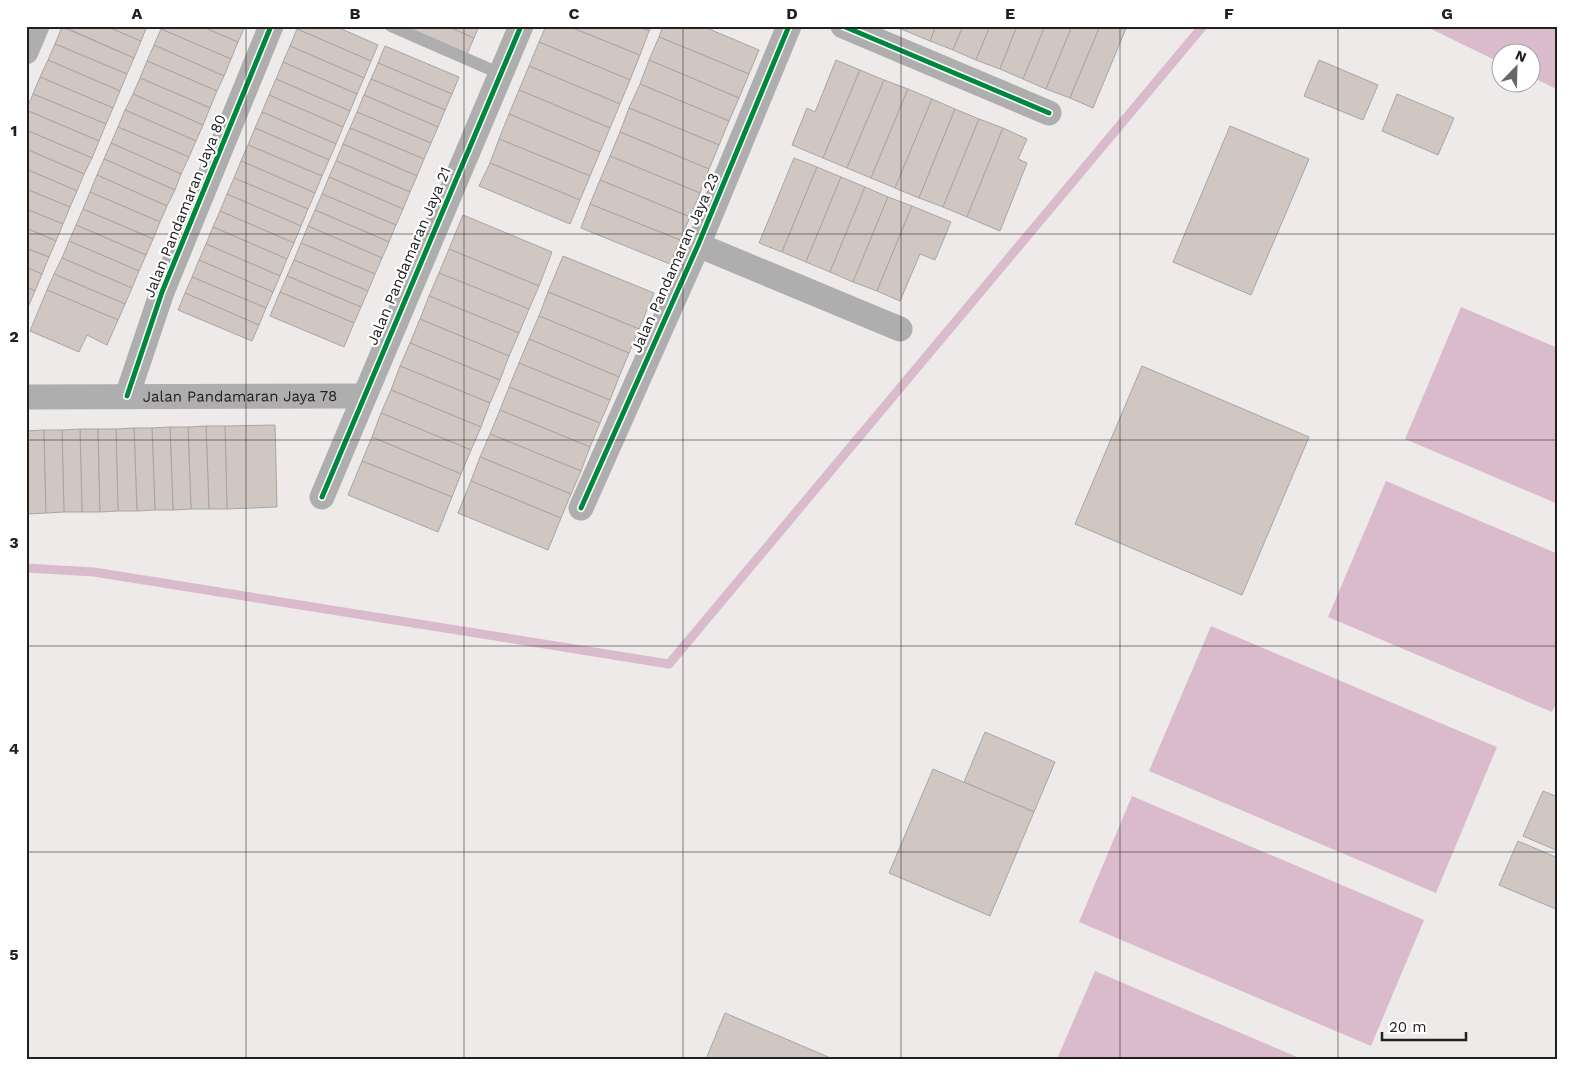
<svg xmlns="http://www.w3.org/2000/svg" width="1584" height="1085" viewBox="0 0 1584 1085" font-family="'Work Sans',sans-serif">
<rect width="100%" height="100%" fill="#eeeaea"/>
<g fill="#dabbcb">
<path d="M1425,26H1558V90L1532,77V52H1502L1501,63Z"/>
<path d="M1461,307L1558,348V504L1405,439Z"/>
<path d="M1386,481L1558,554V699L1552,712L1328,617Z"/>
<path d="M1211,626L1497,747L1436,893L1149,771Z"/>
<path d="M1132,796L1424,920L1371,1046L1079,922Z"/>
<path d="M1095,971L1302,1059H1057Z"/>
</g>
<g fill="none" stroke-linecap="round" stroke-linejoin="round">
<path stroke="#dabbcb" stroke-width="9" d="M26,568L94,572L669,664L1203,26"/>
</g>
<g fill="#d0c7c2" stroke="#a8a5a5">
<path d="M62,26H106L141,41L134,58Z"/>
<path d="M106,26H147L141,41Z"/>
<path d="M162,26H201L238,42L231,59L161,29Z"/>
<path d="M201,26H245L238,42Z"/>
<path d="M298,26H335L378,45L371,61L297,29Z"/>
<path d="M402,26H447L474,38L467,54Z"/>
<path d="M447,26H479L474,38Z"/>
<path d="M546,26H568L640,55L630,80L539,42Z"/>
<path d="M568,26H637L649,31L640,55Z"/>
<path d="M637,26H652L649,31Z"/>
<path d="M663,26H702L759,50L749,74L659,37Z"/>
<path d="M894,26H908L906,31Z"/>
<path d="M908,26H936L930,41L906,31Z"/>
<path d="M936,26H963L953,50L930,41Z"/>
<path d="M963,26H990L976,60L953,50Z"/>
<path d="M990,26H1017L1000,69L976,60Z"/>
<path d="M1017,26H1045L1023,79L1000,69Z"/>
<path d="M1045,26H1072L1046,89L1023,79Z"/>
<path d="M1072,26H1100L1070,98L1046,89Z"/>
<path d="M1100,26H1127L1093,108L1070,98Z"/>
<path d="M62,27L134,58L127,74L55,44Z"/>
<path d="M161,29L231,59L224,76L154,45Z"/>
<path d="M297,29L371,61L364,78L290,46Z"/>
<path d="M659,37L749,74L739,98L649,60Z"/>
<path d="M539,42L630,80L620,104L529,66Z"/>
<path d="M55,44L127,74L120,91L48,60Z"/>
<path d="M154,45L224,76L217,91L147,61Z"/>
<path d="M290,46L364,78L357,94L283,62Z"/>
<path d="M385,46L459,77L452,94L378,63Z"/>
<path d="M48,60L120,91L113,108L40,77Z"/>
<path d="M649,60L739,98L729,121L640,84Z"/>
<path d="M836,60L860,70L823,158L792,145L807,108L815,112Z"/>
<path d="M1319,60L1378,85L1363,120L1304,96Z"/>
<path d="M147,61L217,91L210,108L140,78Z"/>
<path d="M283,62L357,94L350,111L276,79Z"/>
<path d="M378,63L452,94L445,110L371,79Z"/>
<path d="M529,66L620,104L610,128L519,90Z"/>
<path d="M860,70L884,80L847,168L823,158Z"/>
<path d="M40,77L113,108L106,124L33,94Z"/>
<path d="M140,78L210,108L203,125L133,94Z"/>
<path d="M276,79L350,111L343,127L269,95Z"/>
<path d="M371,79L445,110L438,127L364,95Z"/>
<path d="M884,80L908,89L871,178L847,168Z"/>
<path d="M640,84L729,121L719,145L629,108Z"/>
<path d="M908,89L932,99L895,188L871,178Z"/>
<path d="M519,90L610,128L600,152L509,114Z"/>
<path d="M33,94L106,124L99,141L26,110Z"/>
<path d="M133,94L203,125L196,141L125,110Z"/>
<path d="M1397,94L1454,118L1438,155L1382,131Z"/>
<path d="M269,95L343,127L336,144L262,112Z"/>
<path d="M364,95L438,127L431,143L357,112Z"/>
<path d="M932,99L955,109L919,198L895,188Z"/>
<path d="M629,108L719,145L709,169L620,132Z"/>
<path d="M955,109L979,119L943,207L919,198Z"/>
<path d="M26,110L99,141L92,158L26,130Z"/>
<path d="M125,110L196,141L189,157L118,127Z"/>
<path d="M262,112L336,144L329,160L255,128Z"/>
<path d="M357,112L431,143L424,159L350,128Z"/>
<path d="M509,114L600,152L590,176L499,139Z"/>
<path d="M979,119L1003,128L967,217L943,207Z"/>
<path d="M1230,126L1309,159L1251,295L1173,262Z"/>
<path d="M118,127L189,157L181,174L111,143Z"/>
<path d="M255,128L329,160L322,176L248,145Z"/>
<path d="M350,128L424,159L417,176L343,144Z"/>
<path d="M1003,128L1027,139L1018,159L1027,163L1000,231L967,217Z"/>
<path d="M26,130L92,158L84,174L26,149Z"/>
<path d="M620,132L709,169L700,193L610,156Z"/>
<path d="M499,139L590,176L580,200L490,163Z"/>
<path d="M111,143L181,174L175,190L104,159Z"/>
<path d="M343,144L417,176L410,192L336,161Z"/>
<path d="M248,145L322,176L315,193L241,161Z"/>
<path d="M26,149L84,174L77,191L26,169Z"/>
<path d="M610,156L700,193L690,217L600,180Z"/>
<path d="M794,158L817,167L782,252L759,243Z"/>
<path d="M104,159L175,190L167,206L97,175Z"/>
<path d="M241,161L315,193L308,209L234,178Z"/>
<path d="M336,161L410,192L403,209L329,177Z"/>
<path d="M490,163L580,200L570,224L479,186Z"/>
<path d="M817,167L841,177L806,262L782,252Z"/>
<path d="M26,169L77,191L70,207L26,189Z"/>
<path d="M97,175L167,206L160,222L90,192Z"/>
<path d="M329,177L403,209L396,225L322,194Z"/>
<path d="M841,177L865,187L830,272L806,262Z"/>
<path d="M234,178L308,209L301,226L227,194Z"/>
<path d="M600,180L690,217L680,240L590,204Z"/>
<path d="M865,187L888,197L853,282L830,272Z"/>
<path d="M26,189L70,207L63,224L26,209Z"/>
<path d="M90,192L160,222L153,239L83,209Z"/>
<path d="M227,194L301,226L294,243L220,211Z"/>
<path d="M322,194L396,225L389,242L315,210Z"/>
<path d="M888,197L912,206L877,291L853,282Z"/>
<path d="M590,204L680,240L670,264L581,228Z"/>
<path d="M912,206L951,222L935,260L920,254L900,301L877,291Z"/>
<path d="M26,209L63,224L56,241L26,228Z"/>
<path d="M83,209L153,239L146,255L76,225Z"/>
<path d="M315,210L389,242L382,258L308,226Z"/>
<path d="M220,211L294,243L287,259L213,227Z"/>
<path d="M463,215L552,252L539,286L449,249Z"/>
<path d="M76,225L146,255L139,271L69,241Z"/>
<path d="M308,226L382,258L375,274L301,243Z"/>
<path d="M213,227L287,259L280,276L206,244Z"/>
<path d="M26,228L56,241L49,257L26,248Z"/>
<path d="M69,241L139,271L132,288L62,258Z"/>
<path d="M301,243L375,274L368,291L294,260Z"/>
<path d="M206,244L280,276L273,292L199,260Z"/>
<path d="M26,248L49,257L42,274L26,267Z"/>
<path d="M449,249L539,286L529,309L439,273Z"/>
<path d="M563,256L654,293L639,329L548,292Z"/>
<path d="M62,258L132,288L125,304L54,274Z"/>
<path d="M199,260L273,292L266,308L192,277Z"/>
<path d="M294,260L368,291L361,307L287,276Z"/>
<path d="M26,267L42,274L35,291L26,287Z"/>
<path d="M439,273L529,309L519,333L429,296Z"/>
<path d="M54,274L125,304L118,320L47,290Z"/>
<path d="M287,276L361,307L354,323L280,292Z"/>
<path d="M192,277L266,308L259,325L185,293Z"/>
<path d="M26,287L35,291L28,307H26Z"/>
<path d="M47,290L118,320L107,345L87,335L79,352L30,331Z"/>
<path d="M280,292L354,323L344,347L270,316Z"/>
<path d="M548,292L639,329L629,353L539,316Z"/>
<path d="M185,293L259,325L252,341L178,310Z"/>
<path d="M429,296L519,333L509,356L420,319Z"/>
<path d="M539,316L629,353L619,377L529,339Z"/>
<path d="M420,319L509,356L500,380L410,343Z"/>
<path d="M529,339L619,377L610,400L519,363Z"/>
<path d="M410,343L500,380L490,403L400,366Z"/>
<path d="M519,363L610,400L600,423L509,387Z"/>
<path d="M400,366L490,403L481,427L391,390Z"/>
<path d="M1142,366L1309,437L1242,595L1075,524Z"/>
<path d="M509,387L600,423L590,447L500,410Z"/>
<path d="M391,390L481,427L471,450L381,413Z"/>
<path d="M500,410L590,447L581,471L490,434Z"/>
<path d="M381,413L471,450L461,474L372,437Z"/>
<path d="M275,425L277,507L227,509L225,426Z"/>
<path d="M206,426H225L227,509H209Z"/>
<path d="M206,426L209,509H191L188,427Z"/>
<path d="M170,427H188L191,509L173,510Z"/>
<path d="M170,427L173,510H155L152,428Z"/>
<path d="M134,428H152L155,510L137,511Z"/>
<path d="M134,428L137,511H118L116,429Z"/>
<path d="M80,429H98L100,512H82Z"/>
<path d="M80,429L82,512H64L62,430Z"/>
<path d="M98,429H116L118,511L100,512Z"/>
<path d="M44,430L46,513L28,514L26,431Z"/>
<path d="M44,430H62L64,512L46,513Z"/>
<path d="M490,434L581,471L571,494L480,457Z"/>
<path d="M372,437L461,474L452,497L362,461Z"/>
<path d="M480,457L571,494L561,518L471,481Z"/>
<path d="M362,461L452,497L438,532L348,495Z"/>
<path d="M471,481L561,518L548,550L458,513Z"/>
<path d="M985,732L1055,762L1034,812L964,782Z"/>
<path d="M933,769L1034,812L990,916L889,873Z"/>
<path d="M1543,791L1558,797V851L1523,836Z"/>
<path d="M1518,841L1558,858V910L1499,885Z"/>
<path d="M725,1013L833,1059H706Z"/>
</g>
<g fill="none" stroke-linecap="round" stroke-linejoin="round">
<path stroke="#afaeae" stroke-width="12" d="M391,26L501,74"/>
<g stroke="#afaeae" stroke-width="25">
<path d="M843,26L1049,113"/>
<path d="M26,52L37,26"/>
<path d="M698,245L900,329"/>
<path d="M127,396L162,292L271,26"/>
<path id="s1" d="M26,397L363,396"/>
<path d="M322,497L521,26"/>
<path d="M581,508L698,245L789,26"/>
</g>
<g stroke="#fff" stroke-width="8">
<g id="cycleway">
<path d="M843,26L1049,113"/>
<path d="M127,396L162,292L271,26"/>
<path d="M322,497L521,26"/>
<path d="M581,508L698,245L789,26"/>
</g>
</g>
<use href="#cycleway" stroke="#00873e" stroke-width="5"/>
</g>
<path fill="none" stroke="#22201f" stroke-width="1" stroke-opacity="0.55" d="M246,26V1059M464,26V1059M683,26V1059M901,26V1059M1120,26V1059M1338,26V1059M26,234H1558M26,440H1558M26,646H1558M26,852H1558"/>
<g text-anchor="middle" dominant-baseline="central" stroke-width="4.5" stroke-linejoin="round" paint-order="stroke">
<g font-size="15" fill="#22201f" stroke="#fff">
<text transform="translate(185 206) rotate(-68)">Jalan Pandamaran Jaya 80</text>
<text transform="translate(409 256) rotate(-67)">Jalan Pandamaran Jaya 21</text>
<text transform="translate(675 263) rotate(-66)">Jalan Pandamaran Jaya 23</text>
<text stroke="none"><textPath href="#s1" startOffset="214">Jalan Pandamaran Jaya 78</textPath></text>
</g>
</g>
<rect width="1584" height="1085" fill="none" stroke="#ffffff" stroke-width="55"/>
<g transform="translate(1516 68) rotate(23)"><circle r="24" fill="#ffffff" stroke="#a7a6a5"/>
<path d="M0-4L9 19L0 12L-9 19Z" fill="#696766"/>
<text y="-8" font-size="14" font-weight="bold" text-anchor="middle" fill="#22201f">N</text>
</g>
<path d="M1382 1032v8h84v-8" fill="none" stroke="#22201f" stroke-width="2.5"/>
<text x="1389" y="1032" font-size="15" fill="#22201f" stroke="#ffffff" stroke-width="4" paint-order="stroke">20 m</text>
<rect x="28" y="28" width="1528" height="1030" fill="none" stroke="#22201f" stroke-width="2"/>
<g font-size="16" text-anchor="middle" font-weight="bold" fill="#22201f">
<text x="137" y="19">A</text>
<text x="355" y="19">B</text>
<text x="574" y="19">C</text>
<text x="792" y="19">D</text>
<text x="1010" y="19">E</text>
<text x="1229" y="19">F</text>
<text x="1447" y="19">G</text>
<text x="14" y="136">1</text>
<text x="14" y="342">2</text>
<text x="14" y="548">3</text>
<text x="14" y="754">4</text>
<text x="14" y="960">5</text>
</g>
</svg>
